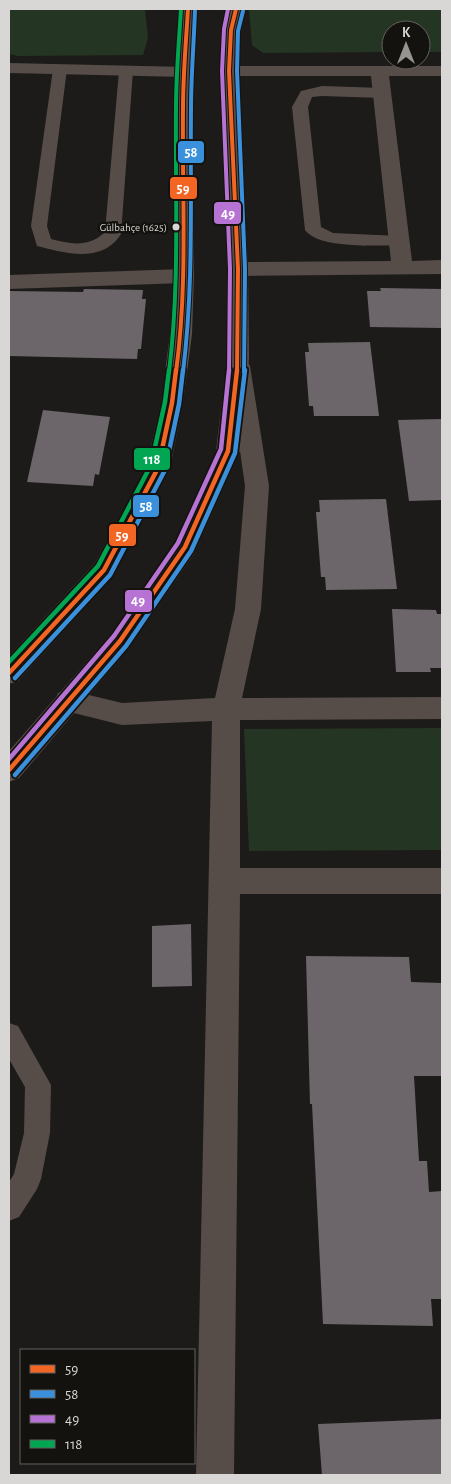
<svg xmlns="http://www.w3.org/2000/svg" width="451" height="1484" viewBox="0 0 451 1484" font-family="'Alegreya Sans',sans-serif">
<rect width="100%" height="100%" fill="#1d1b19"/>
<g fill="#253523">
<path d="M9,9H145L148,38L143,55L18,56L9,54Z"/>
<path d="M249,9H442V52H421V30H391V52L263,53L252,45Z"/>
<path d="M442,728V850L249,851L244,729Z"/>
</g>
<g fill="#6c666a">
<path d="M380,288L442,289V328L370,327L367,291H381Z"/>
<path d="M84,289L143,290L142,299H146L141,349H138L137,359L9,356V291L83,292Z"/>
<path d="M370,342L379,416H314L313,406H309L305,352H309L308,343Z"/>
<path d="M43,410L110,417L99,475L95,474L93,486L27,482Z"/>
<path d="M442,419V500L409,501L398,420Z"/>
<path d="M386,499L397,589L326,590L325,577H321L316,512H320L319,500Z"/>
<path d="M392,609L436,610L437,614H442V668H430L431,672H396Z"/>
<path d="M191,924L192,986L152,987V926Z"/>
<path d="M306,956L409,957L411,982L442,983V1076H414L419,1161H427L429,1192L442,1191V1299H431L433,1326L323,1324L312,1104H310Z"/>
<path d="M442,1419V1475H322L318,1424Z"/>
</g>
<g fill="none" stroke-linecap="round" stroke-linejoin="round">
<g fill="#564d49" fill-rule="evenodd">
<path d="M60,65L65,66L67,69L47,226L51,239C71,244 88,248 105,232L119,71L121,68H131L133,71L121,234C102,264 65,253 37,246L31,226L53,69L55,66Z"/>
<path d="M322,86L383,88L388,90L391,93L388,96L383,98L322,96L312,97L308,107L321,227L333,233L399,236L405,237L407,241L405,245L399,246C377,245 318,249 305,230L292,107L301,91Z"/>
<path d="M9,1023L18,1026L51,1085L50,1133L41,1179L37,1189L19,1217L9,1221V1182L14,1174L24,1133L25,1087L9,1059Z"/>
</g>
<g fill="#564d49" fill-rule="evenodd">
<path d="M9,63L186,67L192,68L195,72L192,76L186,77L9,73Z"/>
<path d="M229,66H442V76H389L412,261L442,260V274L238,276L231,274L228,269L231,264L238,262L391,261L371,76H229L223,75L220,71L223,67Z"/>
<path d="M184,269L191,271L194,276L191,281L184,283L9,289V275Z"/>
<path d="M239,358L247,361L250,366L269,486L261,609L242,698L442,697V719L240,720V868H442V894H240L234,1475H196L212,721L122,725L58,709L55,701L58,693L68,690L122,703L215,698L235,609L245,486L228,366L231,361Z"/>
</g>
<g fill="#5b4e49" fill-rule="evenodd">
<path d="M179,9H197L192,106L194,276L192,334L183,403L170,468L113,577L18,681L9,684V656L95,563L146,468L161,403L170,334L174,276V106Z"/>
<path d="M228,9H245L240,30L238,71L248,269L249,358L240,451L194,554L129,648L19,778L9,782V751L111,634L174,543L216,451L227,358L228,269L220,71L222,30Z"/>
</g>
<g stroke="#14120f" stroke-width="6">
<g id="bus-1-far1">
<path d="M236,9L231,30L229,71L238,269L237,372"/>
<path d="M176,372C188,284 182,196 183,108C183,75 186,42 188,9"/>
</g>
</g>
<g stroke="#14120f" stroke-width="8">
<g id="bus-1">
<path d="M9,673L104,570L158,468L172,403L176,370"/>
<path d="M9,770L120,641L185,547L228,451L237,370"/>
</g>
</g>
<g stroke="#14120f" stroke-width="6">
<g id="bus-2-far1">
<path d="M243,11L238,31L237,71L245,269L244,372"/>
<path d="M183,372C194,284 190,196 191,108C191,75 194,42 195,9"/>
</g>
</g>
<g stroke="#14120f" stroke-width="8">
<g id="bus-2">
<path d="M15,678L110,575L165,470L179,404L183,370"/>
<path d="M15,775L126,646L191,551L235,453L245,370"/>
</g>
</g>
<g stroke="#14120f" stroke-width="6">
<path id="bus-3-far1" d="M228,9L224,29L222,71L230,269L229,372"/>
</g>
<g stroke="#14120f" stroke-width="8">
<path id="bus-3" d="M9,759L114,636L178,543L221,449L229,370"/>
</g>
<g stroke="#14120f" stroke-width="6">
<path id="bus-4-far1" d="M169,372C180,284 175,196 176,108C176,75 179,42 181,9"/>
</g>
<g stroke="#14120f" stroke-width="8">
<path id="bus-4" d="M9,662L98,566L151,465L165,402L169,370"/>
</g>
<use href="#bus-1-far1" stroke="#f26522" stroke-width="4"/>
<use href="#bus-1" stroke="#f26522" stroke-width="4.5"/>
<use href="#bus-2-far1" stroke="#3a90db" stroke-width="4"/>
<use href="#bus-2" stroke="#3a90db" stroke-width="4.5"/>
<use href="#bus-3-far1" stroke="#b673d3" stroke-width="4"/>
<use href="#bus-3" stroke="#b673d3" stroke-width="4.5"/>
<use href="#bus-4-far1" stroke="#00a651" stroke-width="4"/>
<use href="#bus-4" stroke="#00a651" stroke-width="4.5"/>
</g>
<circle fill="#d8d7d5" stroke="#14120f" stroke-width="2" cx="176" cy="227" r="4.5"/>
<g text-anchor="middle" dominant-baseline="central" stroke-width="5" stroke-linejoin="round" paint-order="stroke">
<g font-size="11" fill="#d8d7d5" stroke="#14120f" text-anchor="end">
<text x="167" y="227">Gülbahçe (1625)</text>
</g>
</g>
<g stroke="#14120f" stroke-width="2">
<rect x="177" y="140" width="28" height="24" rx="5" fill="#3a90db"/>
<rect x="169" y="176" width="29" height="24" rx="5" fill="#f26522"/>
<rect x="213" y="201" width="29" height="24" rx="5" fill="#b673d3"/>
<rect x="133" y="447" width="38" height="24" rx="5" fill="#00a651"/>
<rect x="132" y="494" width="28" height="24" rx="5" fill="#3a90db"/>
<rect x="108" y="523" width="29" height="24" rx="5" fill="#f26522"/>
<rect x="124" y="589" width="29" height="24" rx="5" fill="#b673d3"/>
</g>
<g font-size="14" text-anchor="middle" font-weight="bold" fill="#fff">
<text x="191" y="157">58</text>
<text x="183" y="193">59</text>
<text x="228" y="218">49</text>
<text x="152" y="464">118</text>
<text x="146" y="511">58</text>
<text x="122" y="540">59</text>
<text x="138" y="605">49</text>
</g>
<rect width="451" height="1484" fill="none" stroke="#d8d7d5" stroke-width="20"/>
<rect x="20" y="1349" width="175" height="115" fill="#14120f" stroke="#62615e"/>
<rect x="30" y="1365" width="25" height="8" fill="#f26522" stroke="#62615e"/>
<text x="65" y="1374" font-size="15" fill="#d8d7d5">59</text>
<rect x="30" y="1390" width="25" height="8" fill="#3a90db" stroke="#62615e"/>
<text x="65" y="1399" font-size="15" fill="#d8d7d5">58</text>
<rect x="30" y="1415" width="25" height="8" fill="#b673d3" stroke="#62615e"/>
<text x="65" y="1424" font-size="15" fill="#d8d7d5">49</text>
<rect x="30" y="1440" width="25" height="8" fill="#00a651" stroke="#62615e"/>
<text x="65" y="1449" font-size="15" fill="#d8d7d5">118</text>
<g transform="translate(406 45)"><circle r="24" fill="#14120f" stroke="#62615e"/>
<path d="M0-4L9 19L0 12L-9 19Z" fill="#979593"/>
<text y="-8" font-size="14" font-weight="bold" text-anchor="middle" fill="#d8d7d5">K</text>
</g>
</svg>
